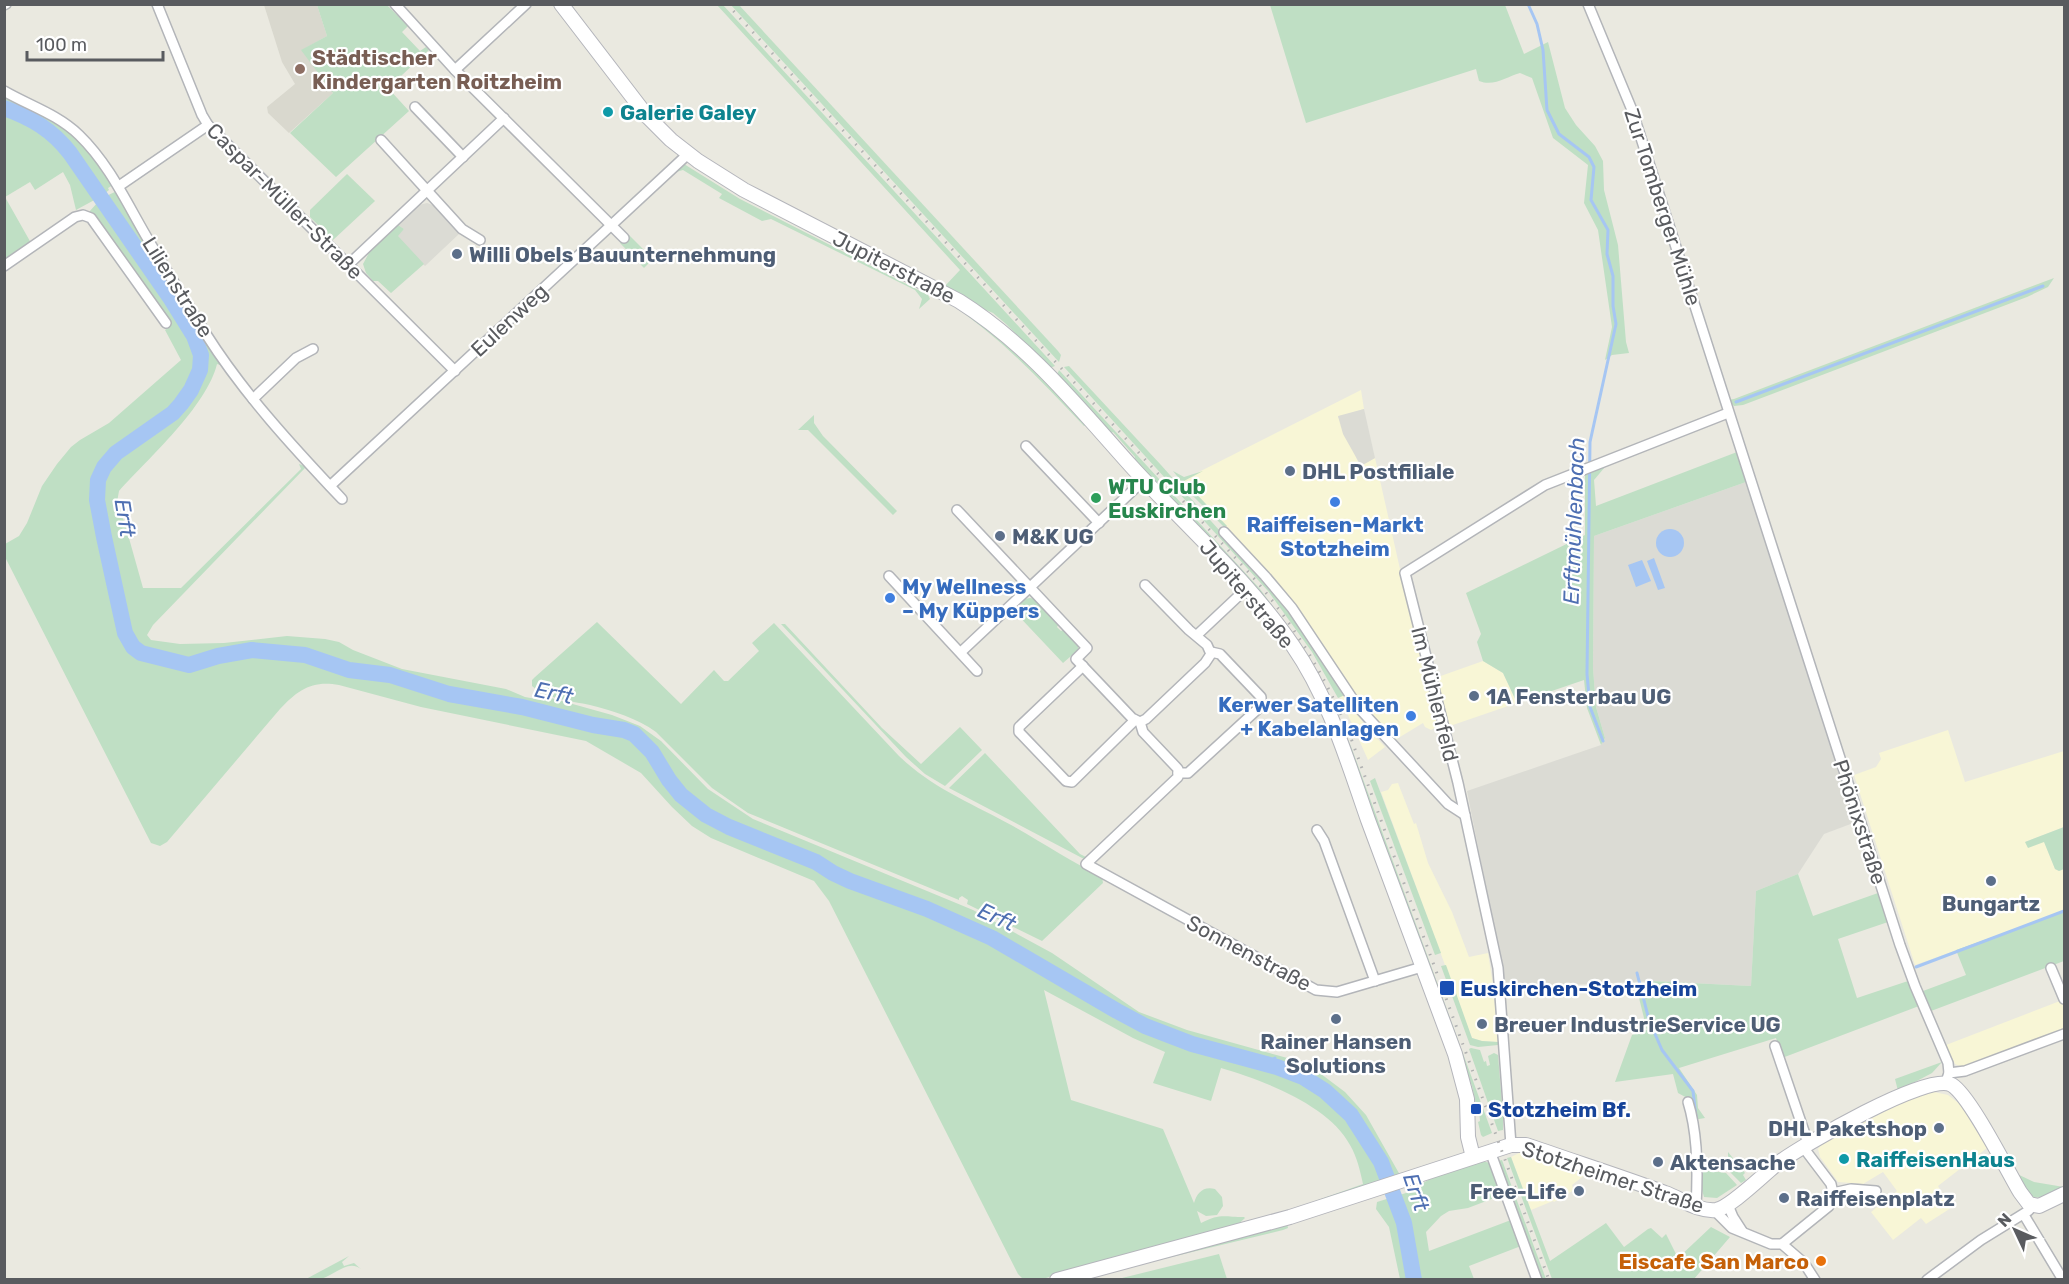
<svg xmlns="http://www.w3.org/2000/svg" width="2069" height="1284" viewBox="0 0 2069 1284" font-family="Rubik,sans-serif">
<rect width="100%" height="100%" fill="#eae9e0"/>
<g fill="#f8f6d6">
<path d="M1361,390L1364,409L1338,417L1360,466L1375,458L1400,569L1439,725L1431,730L1425,727L1423,723L1395,740L1354,694L1303,617L1270,574L1183,480Z"/>
<path d="M1483,661L1503,673L1517,703L1447,727L1435,678Z"/>
<path d="M1344,695L1364,724L1385,747L1368,760L1340,697Z"/>
<path d="M1948,730L1965,782L2064,751V827L2025,842L2044,841L2055,869L2059,871L2064,869V912L1915,965L1854,775L1876,767L1881,759L1879,753Z"/>
<path d="M1398,783L1414,824L1416,823L1428,863L1452,912L1469,957L1488,953L1493,985L1498,1042L1482,1041L1472,1038L1381,792L1388,790L1392,784Z"/>
<path d="M2060,1001H2062L2064,1008V1030L1964,1068L1955,1064L1946,1045Z"/>
<path d="M1934,1092L1948,1095L1961,1105L1987,1148L1938,1186L1951,1208L1926,1224L1921,1218L1893,1240L1871,1212L1897,1191L1883,1172L1863,1184L1838,1182L1820,1157L1818,1149L1822,1144L1913,1097Z"/>
<path d="M1521,1152L1536,1155L1586,1174L1572,1185L1574,1190L1554,1202L1553,1201L1531,1210L1511,1157Z"/>
</g>
<g fill="#dbdbd4">
<path d="M427,203L435,206L460,233L425,266L397,236L404,229L398,225L419,205Z"/>
<path d="M1364,409L1375,458L1361,466L1343,434L1338,416Z"/>
<path d="M1746,482L1856,822L1824,834L1798,874L1756,891L1751,986L1651,981L1506,988L1467,791L1601,745L1605,738L1596,707L1593,668L1594,536Z"/>
</g>
<path fill="#d9d8ce" d="M264,5H317L327,36L302,50L333,93L289,133L268,113L267,107L295,84L282,62Z"/>
<g fill="#bfdfc4">
<path d="M317,5H387L408,26L402,32L420,51L426,47L429,50L388,88L409,111L336,177L290,133L333,93L301,50L327,36Z"/>
<path d="M717,5H723L1055,366L1050,368L1006,324L993,313L976,306L944,287L960,270Z"/>
<path d="M731,5H739L1058,351L1061,355L1059,362Z"/>
<path d="M1270,5H1505L1524,54L1548,42L1565,108L1576,125L1595,146L1603,161L1604,190L1618,245L1626,342L1629,353L1612,355L1605,360L1612,327L1598,230L1584,203L1588,165L1553,138L1532,78L1520,73C1506,77 1494,87 1479,81L1476,69L1306,123Z"/>
<path d="M5,95C33,109 63,123 85,147C95,158 104,172 113,185L108,188L109,190L104,194C74,149 57,124 5,104Z"/>
<path d="M5,113L33,124L48,134L98,198L76,210L70,185L63,172L35,190L30,182L5,197L31,243L5,262Z"/>
<path d="M684,164L740,199L928,295L930,299L919,309L922,299L915,290L771,219L762,221L719,198L722,194L683,170L676,172L674,171Z"/>
<path d="M347,174L375,201L333,240L310,217V210Z"/>
<path d="M117,191L221,362L220,365L217,364C207,406 148,459 119,491L117,502L125,524L143,588H181L301,469L299,464L307,467L325,487L305,468L153,625L147,635L151,640L180,644L224,643L287,636L325,639L339,642L353,650L402,669L506,689L525,697L542,700L544,696L612,715L640,726L661,741L708,789L753,819L973,910L1052,953L1139,1012L1187,1030L1291,1059L1317,1071L1345,1092L1366,1115L1400,1175L1391,1177L1375,1145L1362,1135L1377,1161L1384,1179L1305,1208L1304,1205L1363,1184C1360,1170 1357,1157 1350,1145C1329,1105 1262,1080 1221,1068L1211,1101L1153,1083L1165,1052L1133,1038L1044,990L1071,1100L1163,1129L1194,1203C1197,1193 1203,1186 1215,1189L1222,1197L1223,1206L1217,1215L1206,1216L1197,1211L1201,1223C1220,1213 1224,1217 1244,1217L1245,1218L1233,1229L1042,1279H1023L1018,1274L829,901L814,881L711,838L692,826L672,807L641,773L586,741L421,707L339,685C312,680 298,690 280,709L167,842L160,846L151,843L5,557V544L19,536L27,523L42,486L57,464L71,447L80,440L109,423L181,360L165,330L170,326L164,315L89,212L98,202C122,234 145,266 166,300C178,318 196,337 198,360C198,373 191,384 185,394C203,385 207,366 201,347C191,314 162,278 141,250C129,232 117,215 104,197Z"/>
<path d="M398,225L404,229L398,236L424,264L391,293L378,281H373L366,273L363,264L370,251Z"/>
<path d="M629,235L653,259L644,268L620,243Z"/>
<path d="M2054,278L2048,287L2027,297L1743,405L1734,406L1728,400L1734,399Z"/>
<path d="M946,298L998,333L1088,423L1084,426C1040,380 998,334 944,300Z"/>
<path d="M1069,366L1161,465L1286,605L1345,695L1338,698L1312,652L1268,591L1064,367Z"/>
<path d="M1059,370L1260,589C1299,641 1328,689 1352,749L1492,1133L1483,1137L1481,1135L1478,1122L1480,1121L1479,1110H1477L1472,1086L1325,689L1134,459L1135,457L1113,432L1110,434L1057,375Z"/>
<path d="M814,415V423L823,436L897,511L893,515L808,430H798Z"/>
<path d="M1737,452L1746,482L1594,536L1593,668L1596,707L1605,738L1601,745L1587,708L1584,680L1517,703L1503,673L1483,661L1477,642L1481,634L1466,593L1585,535V473L1605,467L1594,480L1596,506Z"/>
<path d="M1173,471L1184,477L1203,471L1184,481L1227,526L1224,527L1193,496Z"/>
<path d="M1030,598L1036,599L1059,624L1057,627L1061,631L1064,629L1078,644V650L1063,663L1012,609L1024,599Z"/>
<path d="M597,622L681,704L714,670L724,681H728L759,651L752,643L774,623L899,756C932,788 973,804 1013,826C1043,843 1072,862 1102,877L1103,883L1042,941L967,904L968,900L962,896L959,898V900L748,813L712,788L656,732C637,718 613,711 590,705C572,701 546,699 532,686V680L535,677Z"/>
<path d="M781,624H785L882,728L921,764L960,727L982,750L945,786L925,774L906,757Z"/>
<path d="M985,753L1080,854L1086,857L1084,859L949,788Z"/>
<path d="M1375,778L1441,953L1435,955L1370,781Z"/>
<path d="M2064,827V869L2059,871L2055,869L2044,842L2028,848L2025,842Z"/>
<path d="M1798,874L1813,916L1878,893L1888,922L1838,939L1857,998L1908,981L1919,1006L1782,1058L1776,1038L1679,1068L1697,1095L1698,1108L1705,1118L1693,1120L1689,1099L1678,1093L1673,1074L1615,1082L1632,1035L1647,1030L1639,998L1644,996L1642,990H1650L1651,981L1751,986L1756,891Z"/>
<path d="M2064,912V961L1931,1011L1923,991L1966,975L1956,950Z"/>
<path d="M1446,965L1472,1038L1482,1041L1498,1042V1045L1478,1047L1470,1045L1441,966Z"/>
<path d="M1471,1048L1480,1050L1484,1062L1486,1061L1487,1066L1490,1065L1488,1056L1494,1053L1498,1055L1503,1116V1130L1498,1131L1469,1049Z"/>
<path d="M1942,1062L1932,1073L1898,1091L1895,1079Z"/>
<path d="M1728,1152L1745,1173L1743,1175L1746,1180L1741,1183L1730,1172L1723,1170V1163H1728Z"/>
<path d="M1511,1157L1550,1261L1606,1223L1624,1247L1648,1229L1651,1228L1662,1238L1666,1234L1678,1258L1711,1227L1730,1237L1694,1279H1552L1507,1158Z"/>
<path d="M1502,1160L1546,1279H1542L1498,1161Z"/>
<path d="M1482,1161L1490,1163L1502,1195L1468,1208L1449,1211L1441,1216L1426,1232L1429,1251L1511,1220L1521,1246L1469,1266L1474,1279H1400L1389,1227L1376,1209L1377,1202L1406,1193L1430,1179Z"/>
<path d="M1699,1169L1726,1173L1737,1185L1717,1198L1704,1197L1700,1183Z"/>
<path d="M2013,1172L2034,1182L2064,1187C2031,1203 2034,1203 2013,1172Z"/>
<path d="M1287,1223L1288,1228L1283,1230L1130,1267Z"/>
<path d="M1219,1254L1227,1279H1118Z"/>
<path d="M349,1256L342,1262L344,1266L354,1263L362,1270C349,1258 335,1275 321,1279C317,1280 311,1279 306,1279Z"/>
</g>
<g fill="#a6c6f3">
<circle cx="1670" cy="543" r="14"/>
<path d="M1654,558L1665,588L1658,590L1647,561Z"/>
<path d="M1642,560L1651,581L1636,587L1628,565Z"/>
</g>
<g fill="none" stroke-linecap="round" stroke-linejoin="round">
<g stroke="#a6c6f3" stroke-width="3">
<path d="M1528,4L1537,24L1543,50L1547,110L1559,134L1589,157L1594,167L1591,200L1608,230L1607,254L1613,276V306L1616,324L1590,442L1587,674L1590,707L1603,741"/>
<path d="M1736,402L2043,286"/>
<path d="M1916,967L2064,911"/>
<path d="M1637,973L1649,1020L1662,1050L1693,1091L1696,1117"/>
<path d="M1266,1064L1275,1058"/>
</g>
<path stroke="#a6c6f3" stroke-width="16" d="M4,108C32,118 52,130 70,153L171,299L194,336L201,355L200,370L191,390L181,404L173,413L116,453L104,467L98,480L97,500L104,537L125,633L133,647L141,653L189,665L218,656L252,650L305,655L349,670L390,675L449,694L522,707L593,725L624,730L634,734L652,752L669,780L681,795L706,815L729,827L816,862L833,873L850,881L927,909L992,938L1117,1011L1145,1026L1192,1044L1277,1067L1303,1077L1325,1091L1351,1115L1381,1162L1404,1223L1414,1280"/>
<g stroke="#b3b5b9" stroke-width="12">
<g id="street">
<path d="M157,4L202,115L208,125L455,371"/>
<path d="M395,4L455,70L624,238"/>
<path d="M1588,4L1632,110L1900,945L1915,986L1948,1063L1949,1073L1946,1082"/>
<path d="M4,5L6,4"/>
<path d="M455,70L526,4"/>
<path d="M4,91C30,106 57,114 79,135C110,165 127,204 149,241C167,272 187,303 206,334C244,394 293,447 342,499"/>
<path d="M415,107L463,157"/>
<path d="M381,140L462,229L480,240"/>
<path d="M119,186L208,125"/>
<path d="M348,265L504,118"/>
<path d="M4,266L75,217L83,215L91,218L166,323"/>
<path d="M253,399L296,358L313,349"/>
<path d="M1026,446L1099,523"/>
<path d="M330,486L688,154"/>
<path d="M957,510L1087,648L1076,659L1132,718L1140,722"/>
<path d="M1224,532L1265,576L1292,608L1358,707L1448,804L1465,815"/>
<path d="M889,576L977,671"/>
<path d="M1197,635L1247,588"/>
<path d="M961,652L1144,480"/>
<path d="M1083,666L1019,727V732L1066,781L1072,782L1135,720"/>
<path d="M1140,722L1143,732L1178,769V777L1086,864L1316,990L1337,992L1422,967"/>
<path d="M1140,722L1146,719L1205,663L1211,654L1207,645L1189,630L1145,585"/>
<path d="M1178,773H1188L1261,706V697L1220,654L1211,652"/>
<path d="M1317,830L1324,841L1375,981"/>
<path d="M2051,968L2064,999"/>
<path d="M1775,1046L1808,1143"/>
<path d="M1949,1073L1965,1071L2064,1034"/>
<path d="M1688,1102C1698,1134 1698,1173 1696,1206"/>
<path d="M1511,1145L1498,968L1458,783L1405,573L1545,485L1728,413"/>
<path d="M1490,1151L1537,1280"/>
<path d="M1833,1193L1851,1189L1876,1191"/>
<path d="M1728,1205L1733,1217L1742,1231"/>
<path d="M1714,1210L1732,1228L1771,1244H1782L1804,1263L1815,1280"/>
<path d="M2024,1215L2063,1280"/>
<path d="M1782,1244L1829,1206L1833,1193L1831,1184L1803,1147"/>
<path d="M1927,1280L1981,1240L2028,1211L2033,1206"/>
</g>
</g>
<g stroke="#b4b5bb" stroke-width="16">
<g id="secondary">
<path d="M561,4L647,116L671,140L698,161L744,190L959,301C1029,345 1078,407 1132,467C1186,526 1248,580 1293,646C1329,698 1347,760 1368,820C1397,898 1426,976 1455,1054L1467,1099L1468,1137L1473,1157"/>
<path d="M1057,1280L1290,1217L1511,1145H1526L1535,1148C1578,1163 1622,1177 1665,1193C1680,1198 1698,1212 1716,1210C1730,1208 1764,1174 1777,1164C1801,1146 1929,1071 1952,1085C1970,1096 2007,1170 2020,1192L2029,1204L2039,1206L2064,1194"/>
</g>
</g>
<use href="#street" stroke="#fff" stroke-width="9"/>
<use href="#secondary" stroke="#fff" stroke-width="14"/>
<path stroke="#b0b1b1" stroke-width="3" stroke-dasharray="1.5 8" stroke-linecap="butt" d="M727,4L1251,575C1295,625 1328,680 1352,741L1549,1280"/>
</g>
<circle fill="#8d6e63" stroke="#fff" stroke-width="2" cx="300" cy="69" r="6"/>
<g fill="#0f9aa8" stroke="#fff" stroke-width="2">
<circle cx="608" cy="112" r="6"/>
<circle cx="1844" cy="1159" r="6"/>
</g>
<g fill="#5c6f8a" stroke="#fff" stroke-width="2">
<circle cx="457" cy="254" r="6"/>
<circle cx="1290" cy="471" r="6"/>
<circle cx="1000" cy="536" r="6"/>
<circle cx="1474" cy="696" r="6"/>
<circle cx="1991" cy="881" r="6"/>
<circle cx="1336" cy="1019" r="6"/>
<circle cx="1482" cy="1024" r="6"/>
<circle cx="1939" cy="1128" r="6"/>
<circle cx="1658" cy="1162" r="6"/>
<circle cx="1579" cy="1191" r="6"/>
<circle cx="1784" cy="1198" r="6"/>
</g>
<circle fill="#2e9e5b" stroke="#fff" stroke-width="2" cx="1096" cy="498" r="6"/>
<g fill="#3f7fe0" stroke="#fff" stroke-width="2">
<circle cx="1335" cy="502" r="6"/>
<circle cx="890" cy="598" r="6"/>
<circle cx="1411" cy="716" r="6"/>
</g>
<g fill="#1a4fb4" stroke="#fff" stroke-width="2">
<rect x="1439" y="980" width="16" height="16" rx="3"/>
<rect x="1470" y="1103" width="12" height="12" rx="3"/>
</g>
<circle fill="#e8710a" stroke="#fff" stroke-width="2" cx="1821" cy="1261" r="6"/>
<g text-anchor="middle" dominant-baseline="central" stroke-width="4.5" stroke-linejoin="round" paint-order="stroke">
<g font-size="21" font-weight="bold" fill="#785e54" stroke="#fff" text-anchor="start">
<text x="312" y="57">Städtischer<tspan x="312" dy="24">Kindergarten Roitzheim</tspan></text>
</g>
<g font-size="21" font-weight="bold" fill="#0d838f" stroke="#fff" text-anchor="start">
<text x="620" y="112">Galerie Galey</text>
<text x="1856" y="1159">RaiffeisenHaus</text>
</g>
<g font-size="21" fill="#595b5f" stroke="#fff">
<text transform="translate(285 201) rotate(45)">Caspar-Müller-Straße</text>
<text transform="translate(1663 207) rotate(72)">Zur Tomberger Mühle</text>
<text transform="translate(894 267) rotate(27)">Jupiterstraße</text>
<text transform="translate(178 287) rotate(58)">Lilienstraße</text>
<text transform="translate(509 320) rotate(-43)">Eulenweg</text>
<text transform="translate(1247 594) rotate(50)">Jupiterstraße</text>
<text transform="translate(1435 694) rotate(76)">Im Mühlenfeld</text>
<text transform="translate(1860 822) rotate(72)">Phönixstraße</text>
<text transform="translate(1249 953) rotate(28)">Sonnenstraße</text>
<text transform="translate(1613 1177) rotate(18)">Stotzheimer Straße</text>
</g>
<g font-size="21" font-weight="bold" fill="#4e5e75" stroke="#fff" text-anchor="start">
<text x="469" y="254">Willi Obels Bauunternehmung</text>
<text x="1302" y="471">DHL Postfiliale</text>
<text x="1012" y="536">M&amp;K UG</text>
<text x="1486" y="696">1A Fensterbau UG</text>
<text x="1991" y="903" text-anchor="middle">Bungartz</text>
<text x="1494" y="1024">Breuer IndustrieService UG</text>
<text x="1336" y="1041" text-anchor="middle">Rainer Hansen<tspan x="1336" dy="24">Solutions</tspan></text>
<text x="1927" y="1128" text-anchor="end">DHL Paketshop</text>
<text x="1670" y="1162">Aktensache</text>
<text x="1567" y="1191" text-anchor="end">Free-Life</text>
<text x="1796" y="1198">Raiffeisenplatz</text>
</g>
<g font-size="21" font-weight="bold" fill="#27864d" stroke="#fff" text-anchor="start">
<text x="1108" y="486">WTU Club<tspan x="1108" dy="24">Euskirchen</tspan></text>
</g>
<g font-size="21" font-weight="bold" fill="#366cbe" stroke="#fff">
<text x="1335" y="524">Raiffeisen-Markt<tspan x="1335" dy="24">Stotzheim</tspan></text>
<text x="902" y="586" text-anchor="start">My Wellness<tspan x="902" dy="24">– My Küppers</tspan></text>
<text x="1399" y="704" text-anchor="end">Kerwer Satelliten<tspan x="1399" dy="24">+ Kabelanlagen</tspan></text>
</g>
<g font-size="21" font-weight="bold" fill="#164399" stroke="#fff" text-anchor="start">
<text x="1460" y="988">Euskirchen-Stotzheim</text>
<text x="1488" y="1109">Stotzheim Bf.</text>
</g>
<g font-size="21" font-weight="bold" fill="#c56008" stroke="#fff" text-anchor="end">
<text x="1809" y="1261">Eiscafe San Marco</text>
</g>
<g font-size="22" font-style="italic" fill="#4e6fb2" stroke="#fff">
<text transform="translate(125 518) rotate(81)">Erft</text>
<text transform="translate(1574 521) rotate(-88)">Erftmühlenbach</text>
<text transform="translate(554 693) rotate(12)">Erft</text>
<text transform="translate(997 917) rotate(25)">Erft</text>
<text transform="translate(1416 1192) rotate(71)">Erft</text>
</g>
</g>
<rect width="2069" height="1284" fill="none" stroke="#595b5f" stroke-width="12"/>
<g transform="translate(2015 1230) rotate(314)" stroke="#ffffff" stroke-width="4.5" paint-order="stroke">
<path d="M0-4.5L10 22L0 15L-10 22Z" fill="#595b5f"/>
<text y="-9" font-size="16" font-weight="bold" text-anchor="middle" fill="#595b5f">N</text>
</g>
<path d="M27 51v9h136v-9" fill="none" stroke="#595b5f" stroke-width="3"/>
<text x="36" y="51" font-size="18" fill="#595b5f" stroke="#ffffff" stroke-width="4.5" paint-order="stroke">100 m</text>
</svg>
